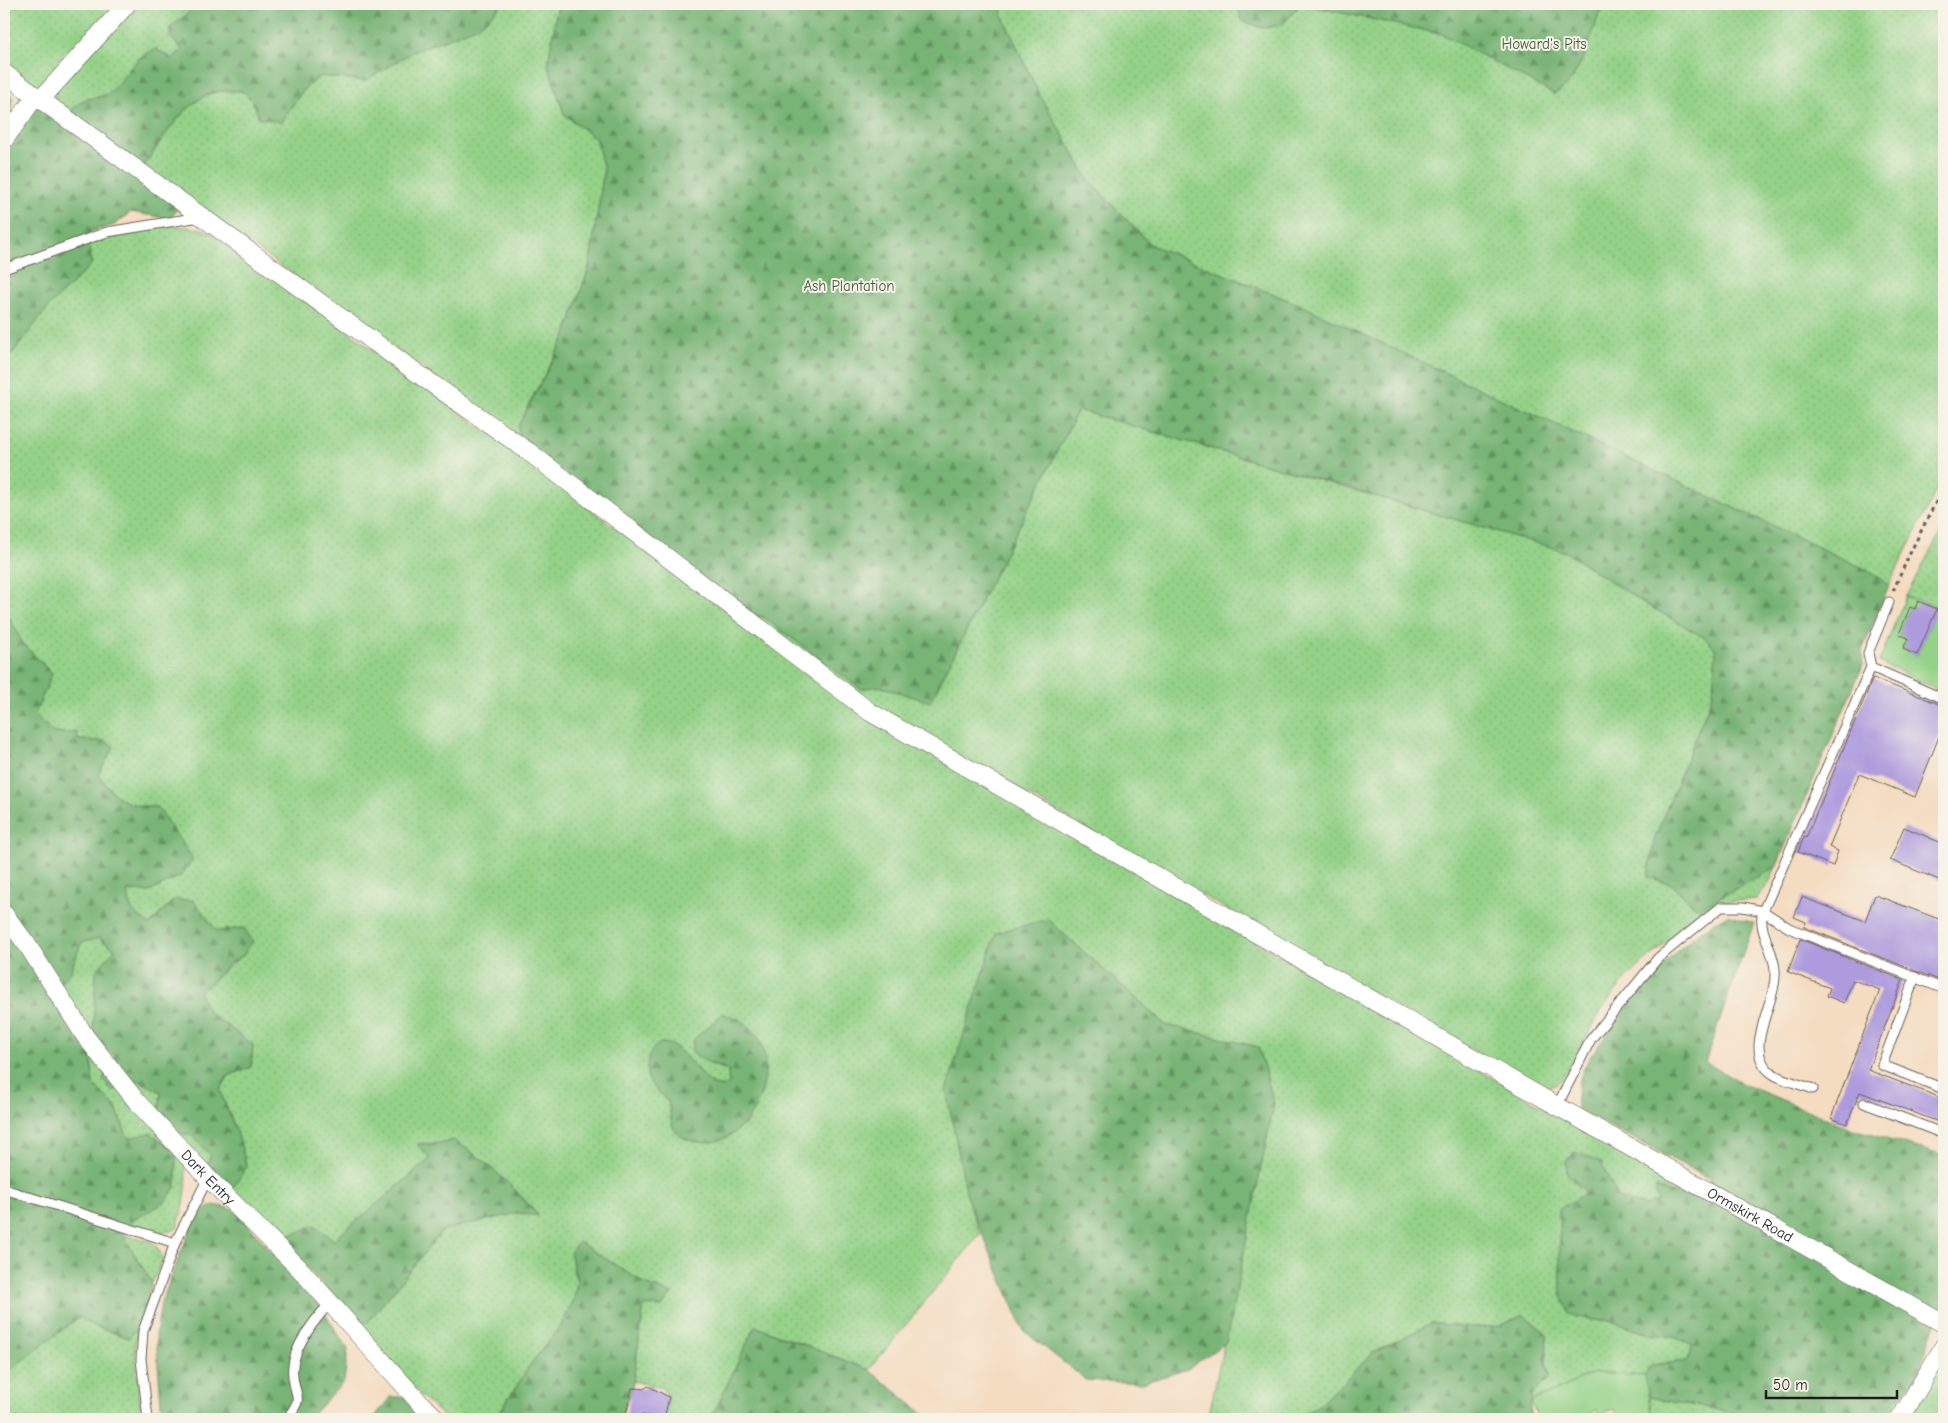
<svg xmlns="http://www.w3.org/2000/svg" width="1948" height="1423" viewBox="0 0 1948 1423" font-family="'Comic Neue',sans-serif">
<defs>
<pattern id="grass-dots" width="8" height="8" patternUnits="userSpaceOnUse" patternTransform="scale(1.25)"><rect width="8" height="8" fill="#94d288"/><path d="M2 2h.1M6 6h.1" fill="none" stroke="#7fb475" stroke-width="1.8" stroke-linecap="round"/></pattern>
<pattern id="forest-firs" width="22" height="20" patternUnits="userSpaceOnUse" patternTransform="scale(1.25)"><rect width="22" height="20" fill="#77b474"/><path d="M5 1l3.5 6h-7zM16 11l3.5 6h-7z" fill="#61925e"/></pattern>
</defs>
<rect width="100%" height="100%" fill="#f7f3e8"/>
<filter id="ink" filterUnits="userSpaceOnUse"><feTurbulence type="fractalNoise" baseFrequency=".02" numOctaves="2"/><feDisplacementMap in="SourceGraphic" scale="10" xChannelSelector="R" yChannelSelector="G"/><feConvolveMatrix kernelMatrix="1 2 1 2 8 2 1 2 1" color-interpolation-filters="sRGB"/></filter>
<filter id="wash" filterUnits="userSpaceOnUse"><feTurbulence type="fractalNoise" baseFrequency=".0096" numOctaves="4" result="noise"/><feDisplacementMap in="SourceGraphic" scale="20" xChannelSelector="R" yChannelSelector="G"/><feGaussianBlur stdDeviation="1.12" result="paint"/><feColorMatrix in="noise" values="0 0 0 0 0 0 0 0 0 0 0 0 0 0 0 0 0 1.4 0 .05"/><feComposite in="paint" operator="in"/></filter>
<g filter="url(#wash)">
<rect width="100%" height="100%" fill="#f4dcc1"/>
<g fill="url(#grass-dots)" stroke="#587752" fill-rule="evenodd">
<path d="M4,4H120L41,86H34L4,64Z"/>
<path d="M131,4H215L196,6L170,37L182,49L172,59L156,49C129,57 127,84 109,93C89,103 86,92 69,114L55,101V92Z"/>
<path d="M503,4H558L548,64L564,114L596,139L604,170L589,268L565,337L527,407L520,439L144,167C158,144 187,98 216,92C224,90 235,91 243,91L253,100L259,117L281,122L303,90L320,76L365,81L412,52L479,26Z"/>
<path d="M1002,4H1238L1241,20L1282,25L1301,4L1442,34L1554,94L1573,78L1603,4H1944V475L1889,585L1865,569L1298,304L1151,245L1090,182L1039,94L1002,15Z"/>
<path d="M165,225L202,229L213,234L527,461L868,719L1703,1199L1691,1198L1656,1188L1659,1201L1645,1206L1618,1198L1567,1174L1587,1193L1559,1209L1560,1226L1589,1320H1606L1653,1335L1671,1336L1692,1344L1687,1361L1651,1365L1645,1376L1594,1373L1531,1402L1532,1395L1550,1378L1546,1361L1547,1334L1524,1315L1500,1326L1472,1328L1432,1323L1373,1353L1319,1405L1296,1419H1208L1274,1104L1258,1047L1166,1025L1046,919L968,1201L980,1234L869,1370L755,1326L711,1419H683L665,1415L669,1397L662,1388L633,1381L644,1305L672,1294L645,1284L579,1242L572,1266L577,1281L574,1300L560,1327L533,1361L495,1419H446L421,1396L352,1316L367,1323L443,1230L518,1213L538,1215C511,1184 488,1161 453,1140L444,1143L418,1144L431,1158L334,1240H280L220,1182L247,1167L238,1135L220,1091L228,1076L251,1067L253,1045L208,1012L199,991C216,981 226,965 244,955V928L217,931L173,900L149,925L132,911L127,891L149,892L182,875L157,807C122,805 120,801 98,774L114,747L105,741L78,740L76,732L54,733L35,714L52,674L23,644L4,607V364L50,305L91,265L90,243ZM677,1050L713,1085L724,1087L729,1084L728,1070L709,1064L764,1054L748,1122L729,1136L705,1143L673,1128L668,1100Z"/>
<path d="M1078,410L1564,551L1644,603L1705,638L1716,650L1713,694L1655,838L1648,877L1671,884L1698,909L1776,867L1769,883L1756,899L1716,903L1697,916L1626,978L1602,1009L1565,1076L1556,1085L1538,1088L884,712L753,615L763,617L861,689L879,686L930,702Z"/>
<path d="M1944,526V610L1906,596Z"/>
<path d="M99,938L115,949L102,1046L58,985L70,973L81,943Z"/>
<path d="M91,1054L184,1163C189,1190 185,1203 177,1228C162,1237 145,1229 130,1224L132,1221L128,1138L115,1106L93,1084Z"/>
<path d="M138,1080L162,1092L160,1118L130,1085Z"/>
<path d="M175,1132L191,1133L211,1156L205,1168Z"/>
<path d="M123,1235C144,1240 155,1237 163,1259L152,1283Z"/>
<path d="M79,1317L92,1325L128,1338L137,1329L135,1349L142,1419H4V1374Z"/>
<path d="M1944,1359V1419H1909Z"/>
<path d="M1649,1397C1684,1406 1722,1407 1755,1419H1652Z"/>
</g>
<g fill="url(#forest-firs)" stroke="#4a6848">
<path d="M215,4H503L479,26L412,52L365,81L320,76L303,90L281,122L259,118L252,100L243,91C234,91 224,90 216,92C186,97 153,151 138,176L181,205L170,219L131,212L114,225L90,232L91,265L50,305L4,364V180L11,168L4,166V86C13,92 13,103 12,114L32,106L71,111C86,92 100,102 111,91C127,76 135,55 156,49L173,59L182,48L170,37V28L196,6Z"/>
<path d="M558,4H1002V15L1039,94L1090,182L1151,245L1298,304L1865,569L1889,585L1862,651L1863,665L1776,867L1698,909L1671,884L1648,877L1655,838L1713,694L1716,650L1705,638L1644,603L1564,551L1078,410L930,702L879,686L861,689L763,617L753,615L520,440L518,426L565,337L589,268L604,170L596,139L564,114L548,64Z"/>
<path d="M1238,4H1603C1593,29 1580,84 1554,94L1442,34L1301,4L1282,25L1263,28L1241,20Z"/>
<path d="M4,607L23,644L52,674L35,714L54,733L77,732L78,740L105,741L114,747L98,775C120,801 122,805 157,807L193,859L182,875L149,892L127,891L132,911L150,925L173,900H193L217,931L244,928L253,941L244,955L230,963L211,983L199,991L208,1012L253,1045L251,1067L228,1076L220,1091L238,1135L247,1167L234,1186L220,1182L205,1168L211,1156L191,1134H157L161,1092L138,1080L127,1087L112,1091L103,1079L115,1057L102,1046L93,1031L96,971L115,949L99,938L81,943L70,973L48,995L91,1054L93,1084L115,1106L128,1138L150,1133L176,1152V1186L165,1202L132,1221L123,1235L152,1283L143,1321L129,1338L92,1325L79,1317L4,1374Z"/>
<path d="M1728,915L1754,923L1705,1062L1741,1083L1853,1129L1944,1156V1301L1919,1371L1885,1419H1755C1722,1407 1684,1406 1649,1397L1644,1378L1651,1365L1687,1361L1692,1344L1671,1336L1653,1335L1606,1320H1589L1569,1314L1561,1293L1559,1209L1586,1193L1567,1174L1566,1161L1575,1152L1600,1161L1618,1198L1645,1206L1658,1201L1655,1188L1691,1198L1706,1199L1710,1179L1577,1109C1576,1093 1579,1079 1586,1064C1591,1054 1599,1045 1606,1036C1636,993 1680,938 1728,915Z"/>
<path d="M1047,919L1166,1025L1258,1047L1274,1103L1226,1342L1188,1369L1142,1383L1086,1380L1024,1331L968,1201L946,1090L996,933Z"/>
<path d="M723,1014C732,1016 743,1020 750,1027C786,1060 755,1150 698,1142C689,1141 678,1137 673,1127C670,1120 670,1108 668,1101C661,1095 651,1087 648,1078C644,1068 650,1043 663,1043C682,1042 698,1077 713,1085C716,1086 721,1086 724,1087L729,1084L728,1070C714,1063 702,1063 691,1050L694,1039Z"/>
<path d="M453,1140C489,1162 512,1185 538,1216L518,1213L443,1230L367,1323L352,1316L280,1240L314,1225L334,1240L430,1159L417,1144L444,1143Z"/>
<path d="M214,1205L234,1209L318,1303L348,1349L344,1382L308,1419H162L156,1335L161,1303L191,1227L199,1213Z"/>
<path d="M579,1242L645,1284L672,1294L662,1307L644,1305L632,1388L620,1419H495L533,1361L560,1327L574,1300L577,1281L570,1252Z"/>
<path d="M1524,1315L1547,1334L1546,1361L1550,1378L1532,1395L1530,1413L1532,1419H1296L1319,1405L1373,1353L1432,1323L1472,1328L1500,1326Z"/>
<path d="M755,1326L869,1370L925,1415L923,1419H711Z"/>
<path d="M390,1397H408L426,1419H373Z"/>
</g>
<g fill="#94d288" stroke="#587752" fill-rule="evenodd">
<path d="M1906,596L1944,610V692L1879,662ZM1910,607L1933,617L1917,655L1903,649L1908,638L1899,634Z"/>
<path d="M1594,1373L1645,1376L1652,1419H1619L1614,1409L1599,1416L1597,1410L1579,1419H1538L1531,1402Z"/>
</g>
<g id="blocks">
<g fill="#ad9bdd">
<path d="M1918,601L1937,609L1917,655L1903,649L1908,638L1899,634L1910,607L1915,609Z"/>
<path d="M1873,678L1944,706V724L1915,797L1859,774L1829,847L1838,851L1833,866L1798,852L1804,837L1806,838Z"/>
<path d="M1904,827L1944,844V882L1890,860Z"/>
<path d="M1875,895L1944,921V982L1804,927L1806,922L1794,917L1802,897L1865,921Z"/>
<path d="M1800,939L1903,980L1868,1070L1944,1099V1124L1860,1092L1847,1124L1831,1118L1880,990L1853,980L1844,1003L1827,996L1830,988L1788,972Z"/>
<path d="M648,1386L669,1397L664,1419L641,1415L640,1419H625L632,1388L644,1389Z"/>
</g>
</g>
</g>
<g filter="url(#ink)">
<use href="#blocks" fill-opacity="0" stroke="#685f56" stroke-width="1"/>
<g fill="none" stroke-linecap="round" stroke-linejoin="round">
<g stroke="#685f56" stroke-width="11">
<g id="service">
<path d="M4,269L107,232L200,217"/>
<path d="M1889,602L1868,653L1871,667L1944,699"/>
<path d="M1871,667L1763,911L1789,928L1944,989"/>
<path d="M1915,977L1882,1065L1944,1089"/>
<path d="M1864,1103L1944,1134"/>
<path d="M1557,1106L1591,1039L1658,958L1721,907H1743L1763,911C1757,931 1774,949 1775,970C1778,1003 1739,1051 1773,1074C1784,1081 1800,1084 1813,1089"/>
<path d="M4,1189L175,1243"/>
<path d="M148,1419L141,1359L143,1331L175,1243L208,1178"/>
<path d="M287,1419C304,1394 296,1402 293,1377C289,1351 315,1319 331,1302"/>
</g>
</g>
<g stroke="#685f56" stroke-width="19">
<g id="minor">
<path id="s1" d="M4,73L424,378L529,452L870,712L1557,1106L1944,1324"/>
<path d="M40,100L127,4"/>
<path d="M4,140L35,97"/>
<path id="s2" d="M4,914L28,946L85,1036L138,1103L208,1178L299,1268L419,1402L437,1419"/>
<path d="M1900,1419L1944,1346"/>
</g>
</g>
<path stroke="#685f56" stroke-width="3" stroke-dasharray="4 4" stroke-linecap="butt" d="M1893,591L1912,549L1944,486"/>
<use href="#service" stroke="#fff" stroke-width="9"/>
<use href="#minor" stroke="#fff" stroke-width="18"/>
</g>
</g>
<g text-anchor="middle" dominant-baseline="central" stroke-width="4" stroke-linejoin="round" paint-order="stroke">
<g font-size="15" fill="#465c42" stroke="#f7f3e8">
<text x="1544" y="44">Howard's Pits</text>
<text x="849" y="286">Ash Plantation</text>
</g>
<g font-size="15" fill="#1c1c1c" stroke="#f7f3e8">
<text stroke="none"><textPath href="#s2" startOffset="334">Dark Entry</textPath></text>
<text stroke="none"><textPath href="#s1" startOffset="2090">Ormskirk Road</textPath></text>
</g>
</g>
<rect width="1948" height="1423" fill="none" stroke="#f7f3e8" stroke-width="20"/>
<path d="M1766 1390v8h131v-8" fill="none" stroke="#1c1c1c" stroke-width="2.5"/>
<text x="1773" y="1390" font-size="15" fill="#1c1c1c" stroke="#f7f3e8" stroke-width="4" paint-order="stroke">50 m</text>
</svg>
